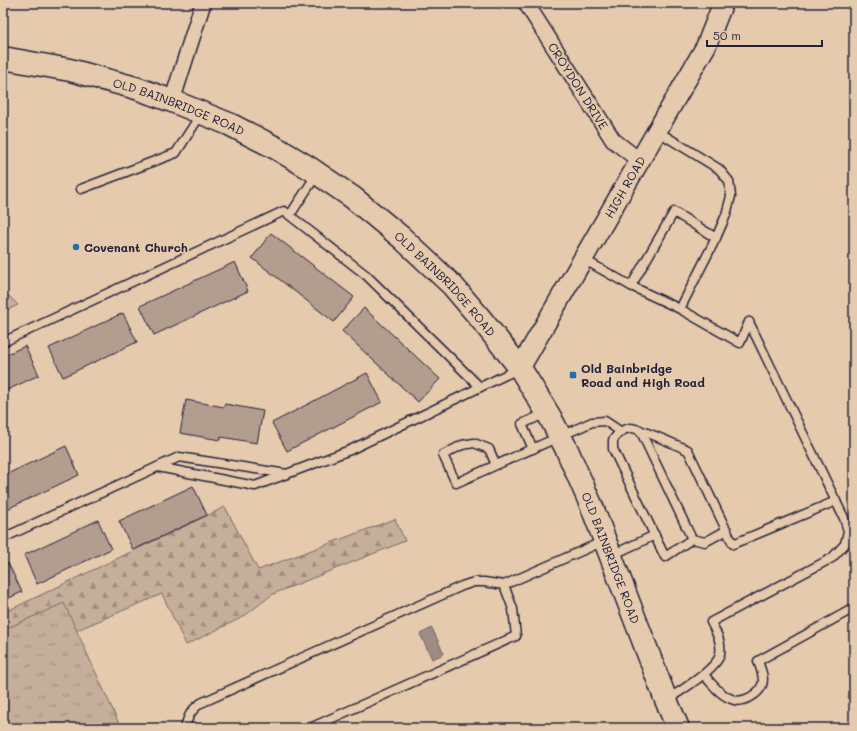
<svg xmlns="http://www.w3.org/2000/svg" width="857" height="731" viewBox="0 0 857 731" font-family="Mali,sans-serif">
<defs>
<pattern id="forest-firs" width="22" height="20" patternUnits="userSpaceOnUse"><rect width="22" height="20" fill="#c6af9a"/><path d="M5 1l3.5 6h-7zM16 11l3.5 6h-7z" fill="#a08e7f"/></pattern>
<pattern id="park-tufts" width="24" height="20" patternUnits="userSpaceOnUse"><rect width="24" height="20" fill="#c6af9a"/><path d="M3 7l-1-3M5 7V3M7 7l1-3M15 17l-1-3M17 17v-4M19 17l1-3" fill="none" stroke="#a08e7f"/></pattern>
</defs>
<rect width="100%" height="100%" fill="#e6caad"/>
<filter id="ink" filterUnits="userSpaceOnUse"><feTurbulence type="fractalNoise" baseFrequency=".025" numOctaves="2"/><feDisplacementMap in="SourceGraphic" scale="8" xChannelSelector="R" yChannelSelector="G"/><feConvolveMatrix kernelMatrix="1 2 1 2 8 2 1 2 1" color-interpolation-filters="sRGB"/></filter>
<g filter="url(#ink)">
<g fill="url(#forest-firs)" stroke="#74686a">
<path d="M3,296H9L18,305L3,312Z"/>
<path d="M225,507L258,570L395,519L405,541L273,594L243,617L186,645L162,594L70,633L3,728V613Z"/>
</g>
<path fill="url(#park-tufts)" stroke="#74686a" d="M64,603L121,728H3V630Z"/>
<path fill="#9e8c83" stroke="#6c6266" d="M432,628L444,654L432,659L420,634Z"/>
<g fill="#b39d8f" stroke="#22223b">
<path d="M271,233L354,297L334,322L252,258Z"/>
<path d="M235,262L248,291L154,335L140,306Z"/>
<path d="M364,308L440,379L418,402L342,331Z"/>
<path d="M123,313L137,342L63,377L49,348Z"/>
<path d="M25,346L39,375L3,392V356Z"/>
<path d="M367,373L382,402L287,451L272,423Z"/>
<path d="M186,400L224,407L225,404L263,411L257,443L221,437L220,440L180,433Z"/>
<path d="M66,446L79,475L5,510L3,505V476Z"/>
<path d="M193,486L207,515L133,550L119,521Z"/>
<path d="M98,520L111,549L37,584L24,555Z"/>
<path d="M8,563L22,592L3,601V566Z"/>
</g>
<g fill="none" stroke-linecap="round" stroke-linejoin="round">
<g stroke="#22223b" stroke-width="11">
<g id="service">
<path d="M657,131L719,169L729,181L731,196L726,215L716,238L680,309"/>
<path d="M81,189L176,153L201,114"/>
<path d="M290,215L317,174"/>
<path d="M583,259L631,286L680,309L740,343L749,322"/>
<path d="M631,286L674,212L716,238"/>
<path d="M3,342L284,211L366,275L480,387"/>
<path d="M640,430L692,539"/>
<path d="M533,449L522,424L546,413"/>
<path d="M496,465L489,449L474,443L462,445L443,455L456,483L592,422L605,421L620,431"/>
<path d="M158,467L255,486L350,450L520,368"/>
<path d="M727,530L705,542L692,539L665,557L613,449V440C617,434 622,429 630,428C638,427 678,446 688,450L733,544L836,501"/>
<path d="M3,538L179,457L287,474"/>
<path d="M612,555L655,535"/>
<path d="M704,675C713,685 721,696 734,700C744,703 759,694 762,685C765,678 760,667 758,661L854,608"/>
<path d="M666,700C678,693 718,668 720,654C722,641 716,633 711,622L832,558L845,544L848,531L844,518L749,322"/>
<path d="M185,728C188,716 191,710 201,703L462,586L474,582H484L504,585L604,541"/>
<path d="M310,728L516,636L513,609L504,585"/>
</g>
</g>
<g stroke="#22223b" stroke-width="18">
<g id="minor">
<path id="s1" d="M526,3L613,140L640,161"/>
<path d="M172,101L203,3"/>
</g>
</g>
<g stroke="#22223b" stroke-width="22">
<g id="tertiary">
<path id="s2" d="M520,368L706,46L723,3"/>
</g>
</g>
<g stroke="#22223b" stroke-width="25">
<g id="secondary">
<path id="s3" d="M3,58L70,70L136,88L172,101L229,124L276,148L311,169L352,197L402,238L452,285L480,318L520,368L550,417L567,450L592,507L666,700L678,728"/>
</g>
</g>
<use href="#service" stroke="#e6caad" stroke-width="8"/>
<use href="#minor" stroke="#e6caad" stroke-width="15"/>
<use href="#tertiary" stroke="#e6caad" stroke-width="19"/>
<use href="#secondary" stroke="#e6caad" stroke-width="22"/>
</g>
</g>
<g fill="#1f6fb2" stroke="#e6caad" stroke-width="1.5">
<circle cx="76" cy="247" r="4"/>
<rect x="569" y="371" width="8" height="8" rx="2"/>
</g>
<g text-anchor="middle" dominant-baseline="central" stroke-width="3.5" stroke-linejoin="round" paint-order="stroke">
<g font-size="12" fill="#22223b" stroke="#e6caad">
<text stroke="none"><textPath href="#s1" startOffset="98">CROYDON DRIVE</textPath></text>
<text stroke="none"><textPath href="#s3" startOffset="183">OLD BAINBRIDGE ROAD</textPath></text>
<text stroke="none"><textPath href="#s2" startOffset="209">HIGH ROAD</textPath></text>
<text stroke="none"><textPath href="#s3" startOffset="507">OLD BAINBRIDGE ROAD</textPath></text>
<text stroke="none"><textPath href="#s3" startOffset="831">OLD BAINBRIDGE ROAD</textPath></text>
</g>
<g font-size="12" font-weight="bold" fill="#22223b" stroke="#e6caad" text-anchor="start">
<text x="84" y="247">Covenant Church</text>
<text x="581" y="368">Old Bainbridge<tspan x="581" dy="14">Road and High Road</tspan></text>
</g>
</g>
<rect width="857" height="731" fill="none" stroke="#e6caad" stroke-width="16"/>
<rect x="8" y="8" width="841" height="715" fill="none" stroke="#22223b" stroke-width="1.5" filter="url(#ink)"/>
<path d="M707 40v6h115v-6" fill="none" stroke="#22223b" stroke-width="2"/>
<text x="713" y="40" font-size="12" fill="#22223b" stroke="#e6caad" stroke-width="3" paint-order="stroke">50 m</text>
</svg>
